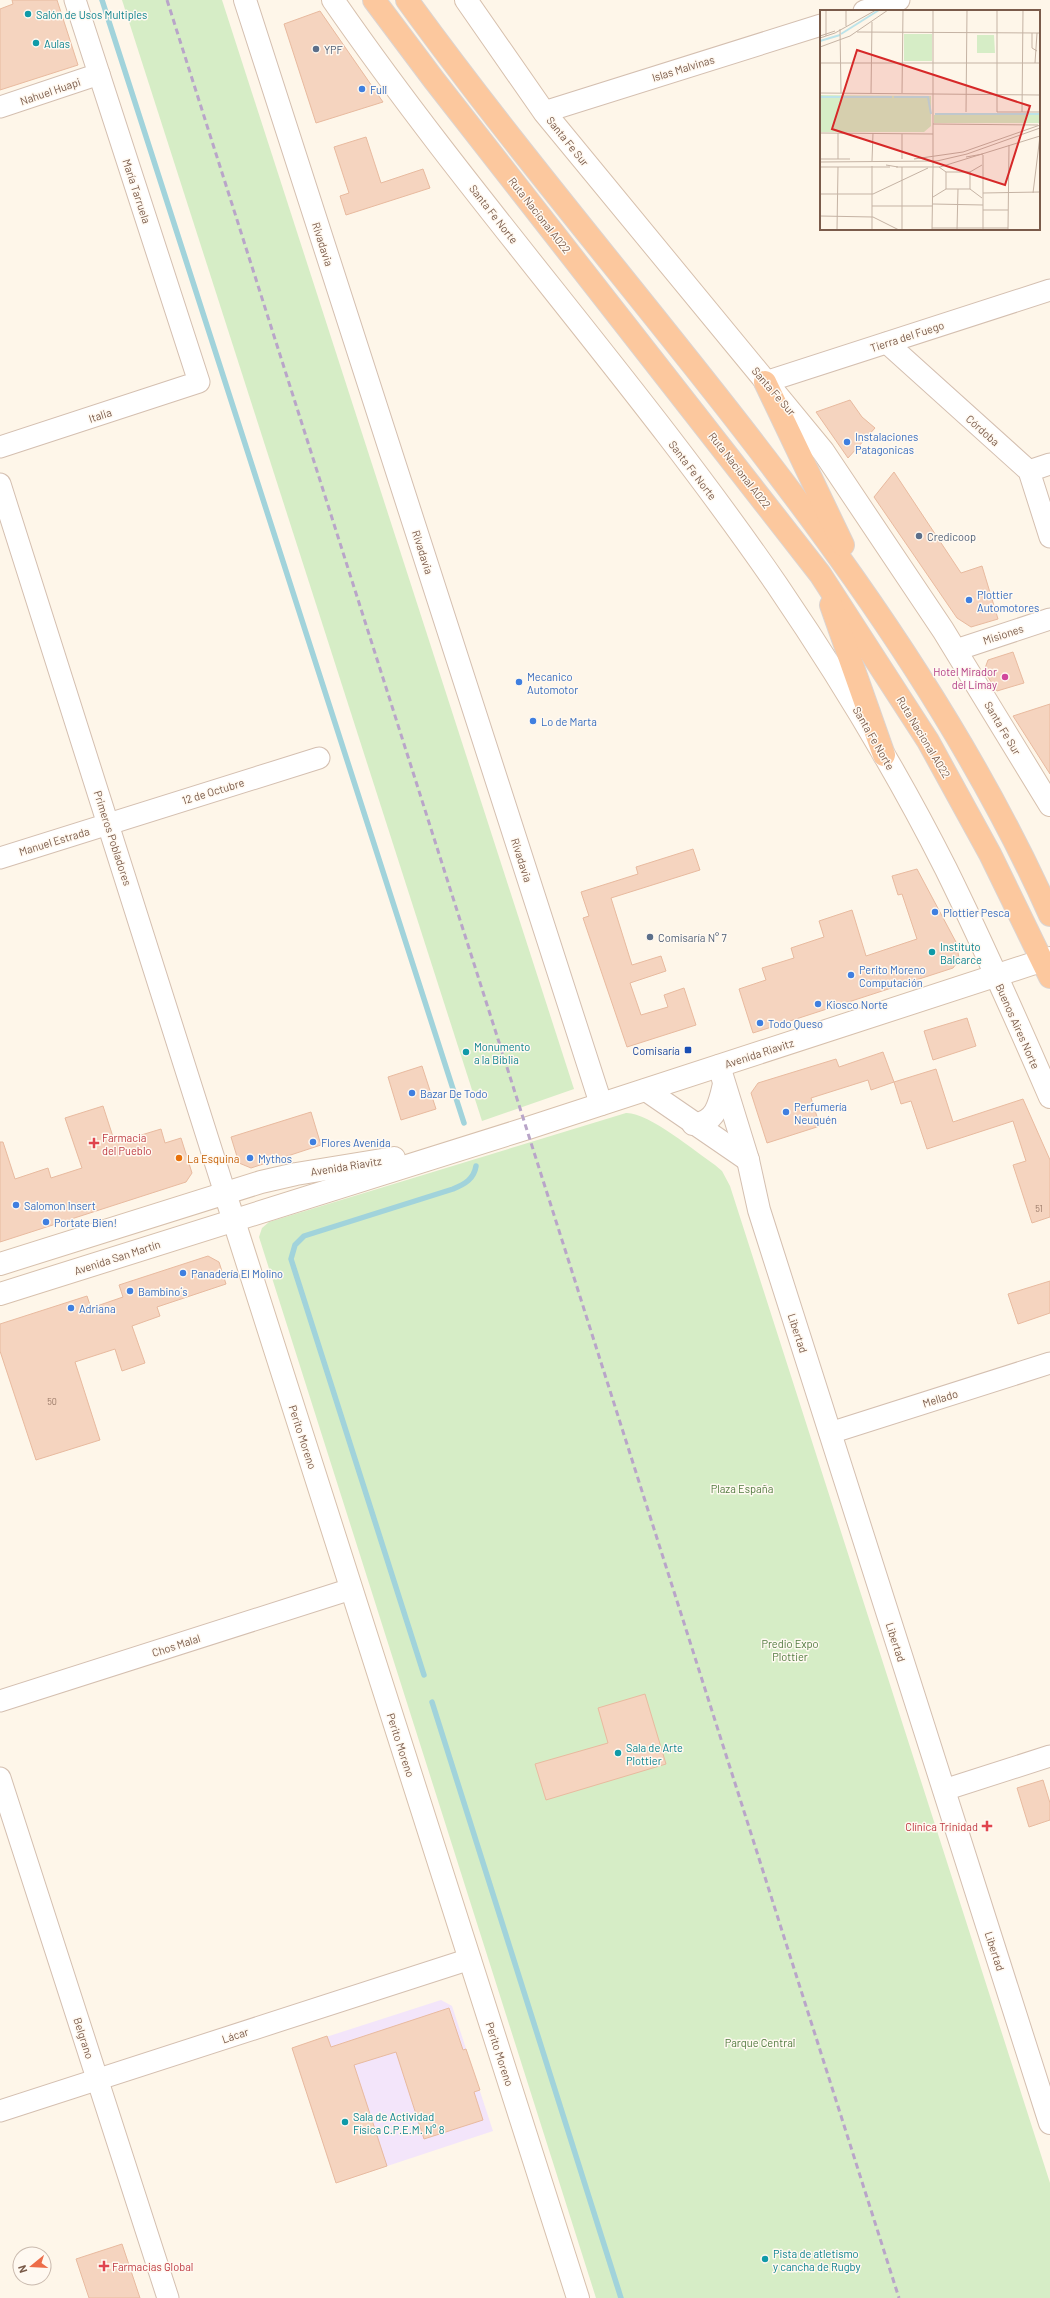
<svg xmlns="http://www.w3.org/2000/svg" width="1050" height="2298" viewBox="0 0 1050 2298" font-family="Barlow,sans-serif">
<rect width="100%" height="100%" fill="#fef6e9"/>
<path fill="#f3e5fa" d="M441,2000L452,2006L493,2131L336,2183L292,2048Z"/>
<g fill="#d6edc6">
<path d="M122,0H222L574,1089L482,1121Z"/>
<path d="M626,1113C648,1112 696,1152 715,1165L722,1171L730,1186L1050,2183V2298H596L259,1237L262,1228L269,1222Z"/>
</g>
<g fill="none" stroke-linecap="round" stroke-linejoin="round">
<g stroke="#a1d3db" stroke-width="5.5">
<path d="M102,0L464,1123"/>
<path d="M424,1675L291,1259L295,1245L304,1236L453,1189C465,1184 474,1179 476,1166"/>
<path d="M432,1702L621,2298"/>
</g>
</g>
<g fill="#f5d4bf" stroke="#e8ba9f">
<path d="M12,0H57L78,65L0,90V9L13,4Z"/>
<path d="M320,11L383,102L316,123L284,24Z"/>
<path d="M366,137L381,183L423,169L430,188L346,215L340,196L349,193L334,147Z"/>
<path d="M850,400L862,417L875,428L848,458L816,412Z"/>
<path d="M894,472L961,573L982,566L998,619L971,627L957,618L874,497Z"/>
<path d="M1013,652L1024,683L997,691L984,671L988,660Z"/>
<path d="M1050,704V774L1013,716Z"/>
<path d="M693,849L700,870L611,898L632,965L661,956L666,971L630,983L641,1015L668,1007L664,995L684,988L696,1025L627,1047L583,918L589,916L581,892L638,874L636,867Z"/>
<path d="M917,869L957,944L959,960L953,968L753,1033L739,989L766,980L762,968L794,958L791,948L824,937L819,921L852,910L866,956L917,939L902,894L898,895L892,876Z"/>
<path d="M967,1018L976,1046L933,1060L924,1031Z"/>
<path d="M883,1052L894,1082L871,1090L868,1080L811,1098L820,1126L767,1143L751,1093L758,1083L836,1059L839,1067Z"/>
<path d="M422,1066L436,1109L401,1120L388,1077Z"/>
<path d="M936,1069L953,1122L1023,1099L1050,1160V1217L1032,1223L1013,1165L1026,1161L1013,1121L927,1149L911,1101L901,1104L894,1082Z"/>
<path d="M103,1106L115,1143L161,1129L165,1143L181,1138L192,1173L186,1182L0,1242V1142H3L15,1179L48,1168L51,1178L82,1168L65,1118Z"/>
<path d="M311,1112L321,1145L251,1168L239,1163L231,1137Z"/>
<path d="M208,1256L219,1262L226,1284L157,1307L160,1316L132,1326L145,1363L122,1371L115,1349L75,1362L100,1440L36,1460L0,1351V1324L87,1296L91,1308L123,1297L119,1285Z"/>
<path d="M1050,1281V1313L1018,1324L1008,1294Z"/>
<path d="M645,1694L666,1764L546,1800L535,1764L608,1743L598,1708Z"/>
<path d="M1043,1780L1050,1803V1820L1029,1827L1017,1788Z"/>
<path d="M449,2008L463,2050L466,2049L480,2090L474,2092L483,2120L424,2139L396,2052L354,2065L387,2166L336,2183L292,2048L327,2036L331,2047Z"/>
<path d="M122,2244L140,2298H89L76,2259Z"/>
</g>
<g fill="none" stroke-linecap="round" stroke-linejoin="round">
<g stroke="#d4bfb0" stroke-width="23">
<g id="minor">
<path d="M864,11L899,0"/>
<path d="M0,107L99,74"/>
<path d="M544,112L821,25"/>
<path d="M887,343L1029,471L1050,537"/>
<path d="M765,382L1050,290"/>
<path d="M0,447L199,382L75,0"/>
<path d="M1029,471L1050,464"/>
<path d="M0,484L225,1193"/>
<path d="M956,650L1050,619"/>
<path d="M0,858L319,758"/>
<path d="M830,1433L1050,1363"/>
<path d="M0,1701L351,1589"/>
<path d="M0,1778L168,2298"/>
<path d="M944,1790L1050,1756"/>
<path d="M0,2111L470,1959"/>
</g>
</g>
<g stroke="#d4bfb0" stroke-width="24">
<g id="tertiary">
<path d="M245,0L601,1104"/>
<path d="M719,1066L748,1160L759,1210L1050,2123"/>
<path d="M646,1090L748,1160"/>
<path d="M693,1124C716,1124 720,1102 724,1084"/>
</g>
</g>
<g stroke="#d7c0ad" stroke-width="24">
<g id="secondary">
<path d="M333,0C472,201 638,383 777,585C839,676 896,770 946,869C983,944 1017,1021 1050,1097"/>
<path d="M466,0L544,112L823,451L943,630L1050,805"/>
<path d="M225,1193L578,2298"/>
<path d="M0,1264L261,1182L296,1174L394,1158"/>
<path d="M0,1294L528,1128L1050,958"/>
</g>
</g>
<g stroke="#dcd4d0" stroke-width="24">
<g id="trunk">
<path d="M374,0L434,80L820,574L928,741L990,854L1050,977"/>
<path d="M407,0C626,302 896,571 1050,915"/>
<path d="M765,382L843,545"/>
<path d="M831,605L884,755"/>
</g>
</g>
<use href="#minor" stroke="#fff" stroke-width="21"/>
<use href="#tertiary" stroke="#fff" stroke-width="22"/>
<use href="#secondary" stroke="#fff" stroke-width="22"/>
<use href="#trunk" stroke="#fcc89e" stroke-width="22"/>
<path stroke="#b9a5c9" stroke-width="3" stroke-dasharray="6 4" stroke-linecap="butt" d="M167,0L899,2298"/>
</g>
<g fill="#0f9aa8" stroke="#fff9f1" stroke-width="1.5">
<circle cx="28" cy="14" r="4"/>
<circle cx="36" cy="43" r="4"/>
<circle cx="932" cy="952" r="4"/>
<circle cx="466" cy="1052" r="4"/>
<circle cx="618" cy="1753" r="4"/>
<circle cx="345" cy="2122" r="4"/>
<circle cx="765" cy="2259" r="4"/>
</g>
<g fill="#5c6f8a" stroke="#fff9f1" stroke-width="1.5">
<circle cx="316" cy="49" r="4"/>
<circle cx="919" cy="536" r="4"/>
<circle cx="650" cy="937" r="4"/>
</g>
<g fill="#3f7fe0" stroke="#fff9f1" stroke-width="1.5">
<circle cx="362" cy="89" r="4"/>
<circle cx="847" cy="442" r="4"/>
<circle cx="969" cy="600" r="4"/>
<circle cx="519" cy="682" r="4"/>
<circle cx="533" cy="721" r="4"/>
<circle cx="935" cy="912" r="4"/>
<circle cx="851" cy="975" r="4"/>
<circle cx="818" cy="1004" r="4"/>
<circle cx="760" cy="1023" r="4"/>
<circle cx="412" cy="1093" r="4"/>
<circle cx="786" cy="1112" r="4"/>
<circle cx="313" cy="1142" r="4"/>
<circle cx="250" cy="1158" r="4"/>
<circle cx="16" cy="1205" r="4"/>
<circle cx="46" cy="1222" r="4"/>
<circle cx="183" cy="1273" r="4"/>
<circle cx="130" cy="1291" r="4"/>
<circle cx="71" cy="1308" r="4"/>
</g>
<circle fill="#d1479c" stroke="#fff9f1" stroke-width="1.5" cx="1005" cy="677" r="4"/>
<rect fill="#1a4fb4" stroke="#fff9f1" stroke-width="1.5" x="684" y="1046" width="8" height="8" rx="2"/>
<g fill="#e0444e" stroke="#fff9f1" stroke-width="1.5">
<path d="M92 1137h4v4h4v4h-4v4h-4v-4h-4v-4h4z"/>
<path d="M985 1820h4v4h4v4h-4v4h-4v-4h-4v-4h4z"/>
<path d="M102 2260h4v4h4v4h-4v4h-4v-4h-4v-4h4z"/>
</g>
<circle fill="#e8710a" stroke="#fff9f1" stroke-width="1.5" cx="179" cy="1158" r="4"/>
<g text-anchor="middle" dominant-baseline="central" stroke-width="3" stroke-linejoin="round" paint-order="stroke">
<g font-size="9" fill="#997967">
<text x="1039" y="1208">51</text>
<text x="52" y="1401">50</text>
</g>
<g font-size="11" fill="#0d838f" stroke="#fff9f1" text-anchor="start">
<text x="36" y="14">Salón de Usos Multiples</text>
<text x="44" y="43">Aulas</text>
<text x="940" y="946">Instituto<tspan x="940" dy="13">Balcarce</tspan></text>
<text x="474" y="1046">Monumento<tspan x="474" dy="13">a la Biblia</tspan></text>
<text x="626" y="1747">Sala de Arte<tspan x="626" dy="13">Plottier</tspan></text>
<text x="353" y="2116">Sala de Actividad<tspan x="353" dy="13">Física C.P.E.M. N° 8</tspan></text>
<text x="773" y="2253">Pista de atletismo<tspan x="773" dy="13">y cancha de Rugby</tspan></text>
</g>
<g font-size="11" fill="#4e5e75" stroke="#fff9f1" text-anchor="start">
<text x="324" y="49">YPF</text>
<text x="927" y="536">Credicoop</text>
<text x="658" y="937">Comisaría N° 7</text>
</g>
<g font-size="11" fill="#7a5b4a" stroke="#fff9f1">
<text transform="translate(683 68) rotate(-17)">Islas Malvinas</text>
<text transform="translate(50 91) rotate(-19)">Nahuel Huapi</text>
<text transform="translate(568 141) rotate(51)">Santa Fe Sur</text>
<text transform="translate(137 191) rotate(72)">María Tarruela</text>
<text transform="translate(494 214) rotate(52)">Santa Fe Norte</text>
<text transform="translate(540 215) rotate(52)">Ruta Nacional A022</text>
<text transform="translate(323 244) rotate(72)">Rivadavia</text>
<text transform="translate(907 336) rotate(-18)">Tierra del Fuego</text>
<text transform="translate(774 391) rotate(49)">Santa Fe Sur</text>
<text transform="translate(100 415) rotate(-18)">Italia</text>
<text transform="translate(983 430) rotate(42)">Córdoba</text>
<text transform="translate(693 470) rotate(53)">Santa Fe Norte</text>
<text transform="translate(740 470) rotate(52)">Ruta Nacional A022</text>
<text transform="translate(423 552) rotate(72)">Rivadavia</text>
<text transform="translate(1003 634) rotate(-18)">Misiones</text>
<text transform="translate(1003 728) rotate(59)">Santa Fe Sur</text>
<text transform="translate(924 737) rotate(59)">Ruta Nacional A022</text>
<text transform="translate(874 738) rotate(60)">Santa Fe Norte</text>
<text transform="translate(213 791) rotate(-17)">12 de Octubre</text>
<text transform="translate(113 838) rotate(72)">Primeros Pobladores</text>
<text transform="translate(54 841) rotate(-17)">Manuel Estrada</text>
<text transform="translate(522 860) rotate(72)">Rivadavia</text>
<text transform="translate(1018 1026) rotate(66)">Buenos Aires Norte</text>
<text transform="translate(759 1053) rotate(-18)">Avenida Riavitz</text>
<text transform="translate(346 1166) rotate(-9)">Avenida Riavitz</text>
<text transform="translate(117 1257) rotate(-18)">Avenida San Martín</text>
<text transform="translate(798 1333) rotate(72)">Libertad</text>
<text transform="translate(940 1398) rotate(-17)">Mellado</text>
<text transform="translate(303 1437) rotate(72)">Perito Moreno</text>
<text transform="translate(896 1642) rotate(72)">Libertad</text>
<text transform="translate(176 1645) rotate(-18)">Chos Malal</text>
<text transform="translate(401 1745) rotate(72)">Perito Moreno</text>
<text transform="translate(995 1951) rotate(72)">Libertad</text>
<text transform="translate(235 2035) rotate(-18)">Lácar</text>
<text transform="translate(84 2038) rotate(72)">Belgrano</text>
<text transform="translate(500 2054) rotate(72)">Perito Moreno</text>
</g>
<g font-size="11" fill="#366cbe" stroke="#fff9f1" text-anchor="start">
<text x="370" y="89">Full</text>
<text x="855" y="436">Instalaciones<tspan x="855" dy="13">Patagonicas</tspan></text>
<text x="977" y="594">Plottier<tspan x="977" dy="13">Automotores</tspan></text>
<text x="527" y="676">Mecanico<tspan x="527" dy="13">Automotor</tspan></text>
<text x="541" y="721">Lo de Marta</text>
<text x="943" y="912">Plottier Pesca</text>
<text x="859" y="969">Perito Moreno<tspan x="859" dy="13">Computación</tspan></text>
<text x="826" y="1004">Kiosco Norte</text>
<text x="768" y="1023">Todo Queso</text>
<text x="420" y="1093">Bazar De Todo</text>
<text x="794" y="1106">Perfumería<tspan x="794" dy="13">Neuquén</tspan></text>
<text x="321" y="1142">Flores Avenida</text>
<text x="258" y="1158">Mythos</text>
<text x="24" y="1205">Salomon Insert</text>
<text x="54" y="1222">Portate Bien!</text>
<text x="191" y="1273">Panadería El Molino</text>
<text x="138" y="1291">Bambino´s</text>
<text x="79" y="1308">Adriana</text>
</g>
<g font-size="11" fill="#b23c85" stroke="#fff9f1" text-anchor="end">
<text x="997" y="671">Hotel Mirador<tspan x="997" dy="13">del Limay</tspan></text>
</g>
<g font-size="11" fill="#164399" stroke="#fff9f1" text-anchor="end">
<text x="680" y="1050">Comisaría</text>
</g>
<g font-size="11" fill="#be3a42" stroke="#fff9f1" text-anchor="start">
<text x="102" y="1137">Farmacia<tspan x="102" dy="13">del Pueblo</tspan></text>
<text x="978" y="1826" text-anchor="end">Clínica Trinidad</text>
<text x="112" y="2266">Farmacias Global</text>
</g>
<g font-size="11" fill="#c56008" stroke="#fff9f1" text-anchor="start">
<text x="187" y="1158">La Esquina</text>
</g>
<g font-size="11" fill="#517a3f" stroke="#fff9f1">
<text x="742" y="1488">Plaza España</text>
<text x="790" y="1643">Predio Expo<tspan x="790" dy="13">Plottier</tspan></text>
<text x="760" y="2042">Parque Central</text>
</g>
</g>
<g transform="translate(820 10)">
<rect width="220" height="220" fill="#fef6e9"/>
<path d="M84,24H112V51H84ZM157,25H174L175,43H157ZM0,85L111,86V116L104,122H0ZM114,105H220V113H114Z" fill="#d6edc6"/>
<path fill="none" stroke="#bce3e9" stroke-width="2" d="M21,24L59,0M0,31L20,25M0,87H72M74,87H108L111,104M115,104H220"/>
<path fill="none" stroke="#c5b3a4" stroke-width="1" d="M6,0V26M26,0V16M177,0V102H220M20,19L21,83M37,22L220,23M212,23V38L217,41M0,26L15,21M0,28L15,23L56,0M0,37L30,26L68,0M0,53H220M215,53L217,23M0,83L115,84M51,83L52,12M82,83L83,0M115,84L220,85M146,102L147,0M202,102L203,0M113,114L218,115M0,123L113,124M146,147L163,144M0,149H30M18,149V123M82,149V124M94,149L143,142L220,115M52,151L53,123M0,152L117,151L147,144L220,118M66,155L78,157M0,157H70M76,157H120L220,126M119,157L126,162H150L162,155M113,158V0M126,162V179M150,179V162M163,183L220,182M213,183L220,126M0,184H53L108,158M113,187L126,179H150L162,188M113,194L163,195M52,196H112M163,200H188M0,206L53,207L79,220M112,218H188M17,220L18,157M52,220V156M82,220V157M112,220L113,158M137,220L138,179M163,220V145M188,220L189,135"/>
<path fill="#d62828" fill-opacity="0.15" stroke="#d62828" stroke-width="2" d="M37,40L210,96L185,175L12,119Z"/>
<rect width="220" height="220" fill="none" stroke="#7a5b4a" stroke-width="2"/>
</g>
<g transform="translate(32 2266) rotate(252)"><circle r="19" fill="#fff9f1" stroke="#cabaae"/>
<path d="M0-3L7 15L0 10L-7 15Z" fill="#ed6d49"/>
<text y="-6" font-size="11" font-weight="bold" text-anchor="middle" fill="#7a5b4a">N</text>
</g>
</svg>
